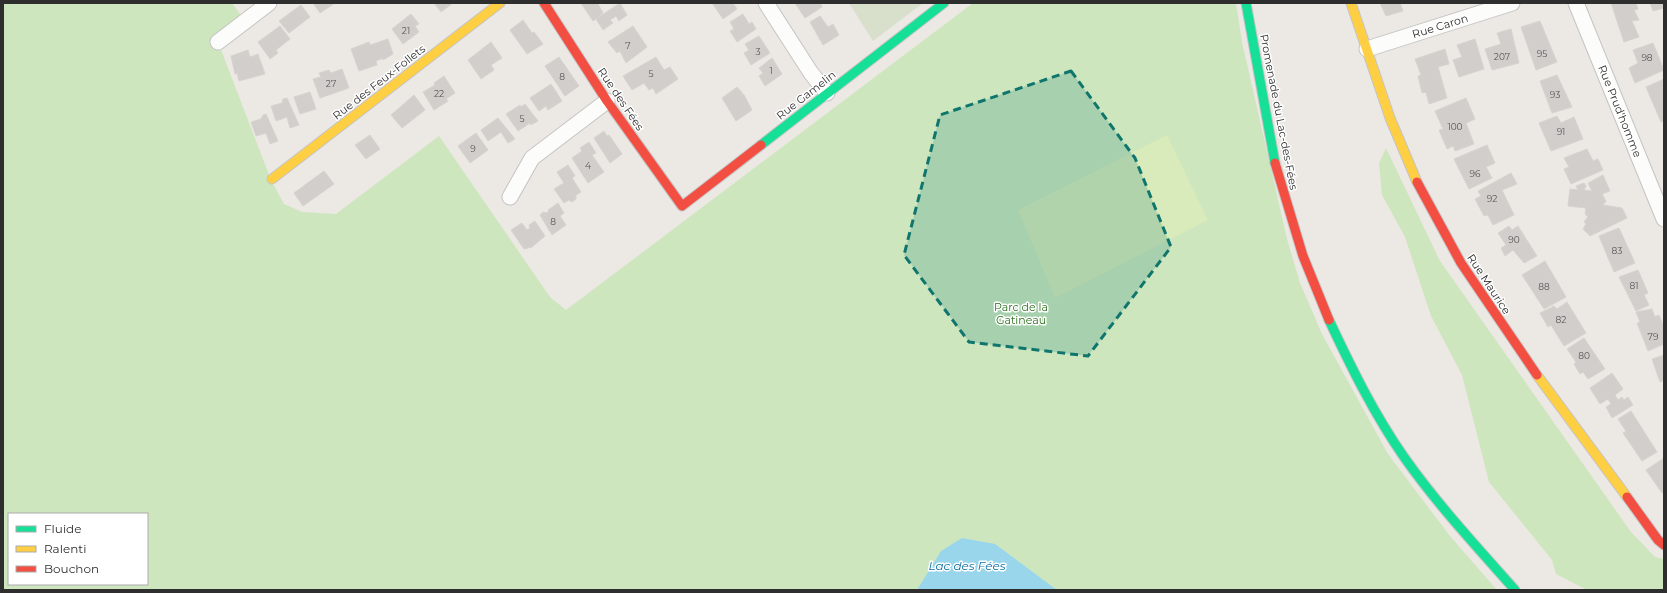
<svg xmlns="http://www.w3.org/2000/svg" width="1667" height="593" viewBox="0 0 1667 593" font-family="Montserrat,sans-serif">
<rect width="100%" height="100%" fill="#ece8e4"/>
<g fill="#cee6be" fill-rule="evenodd">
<path d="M3,3H232L245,21L218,42L271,180L284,204L302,212L336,214L439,136L550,297L566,310L973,3H1236L1242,42L1287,239L1300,283L1322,334L1388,454L1450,536L1497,590H3ZM9,514H147V584H9Z"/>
<path d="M1386,148L1440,261L1631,532L1655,557L1664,559V590H1587L1556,574L1552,560L1489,482L1462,375L1431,316L1405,237L1382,195L1379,163Z"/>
</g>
<path fill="#d8e0cc" d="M849,3H923L873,41Z"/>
<path fill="#d9eabb" d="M1167,135L1208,220L1055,298L1018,210Z"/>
<path fill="#99d6ec" d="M962,538L995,544L1057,590H917L941,551Z"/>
<g fill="#d1cecb" stroke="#d7d4d0">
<path d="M313,3H335L320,13Z"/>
<path d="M434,3H453L441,12Z"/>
<path d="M581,3H599L598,4L603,13L593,21Z"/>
<path d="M620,3L627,15L619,21L616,16L610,20L613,23L603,30L596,19Z"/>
<path d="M712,3H733L737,9L723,19Z"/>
<path d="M795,3H820L822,7L805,18Z"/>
<path d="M1380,3H1400L1403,11L1386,16Z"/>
<path d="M1611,3H1636L1638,9L1634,10L1639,20L1632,21L1639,37L1624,42Z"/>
<path d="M1650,3H1664V8L1653,11Z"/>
<path d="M301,5L310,17L289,33L279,21Z"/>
<path d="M411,14L419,24L415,26L419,32L403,44L392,29Z"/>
<path d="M743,14L749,24L752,22L756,29L737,42L730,31L734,29L730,22Z"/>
<path d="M820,16L828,27L833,24L839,35L823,45L810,22Z"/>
<path d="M523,20L532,33L534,32L543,44L527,54L510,30Z"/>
<path d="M1540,21L1557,62L1536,70L1521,27Z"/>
<path d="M280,26L290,39L276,50L278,53L270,59L258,42Z"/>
<path d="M633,26L647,47L626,63L620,51L617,53L608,42Z"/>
<path d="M1511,29L1519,63L1492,70L1485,49L1501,44L1497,33Z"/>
<path d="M759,36L770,53L751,65L744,53L749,50L745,44Z"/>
<path d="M388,39L393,54L383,60V58L376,61L377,65L359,71L351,49L369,42L370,45Z"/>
<path d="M1475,39L1484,69L1459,77L1453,60L1462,57L1457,45Z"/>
<path d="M491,42L502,58L491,65L494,70L481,79L468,60Z"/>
<path d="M1653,43L1664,70L1635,83L1629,68L1638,63L1633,50Z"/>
<path d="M1445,49L1449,64L1438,67L1447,98L1429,104L1426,92L1422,93L1418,76L1421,75L1415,59Z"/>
<path d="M248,50L250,57L258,54L265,74L239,81L237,73L235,74L231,56Z"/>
<path d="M559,57L579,86L565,96L545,66Z"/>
<path d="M656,57L664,70L670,67L678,79L656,94L653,88L649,90L644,83L632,90L623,76Z"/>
<path d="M772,58L782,74L765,86L759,76L763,73L759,68Z"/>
<path d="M342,69L349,88L320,98L313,79L321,77L319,73L329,70L331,73Z"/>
<path d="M1557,75L1572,107L1552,113L1540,81Z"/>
<path d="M444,76L455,93L446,99L448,101L434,110L423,92L435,85L434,83Z"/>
<path d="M1664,79V121L1661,122L1646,87Z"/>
<path d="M551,84L562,101L548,110L546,106L539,111L530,98Z"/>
<path d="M737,87L744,95L752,110L736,121L722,98Z"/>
<path d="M310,92L316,109L300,114L294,97Z"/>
<path d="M414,95L425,110L402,128L391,115Z"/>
<path d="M287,98L299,125L290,128L287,117L276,121L271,106L282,103L283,99Z"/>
<path d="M1466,98L1475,119L1466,123L1474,144L1455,151L1453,146L1447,149L1439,130L1443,129L1435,111Z"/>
<path d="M525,104L538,121L531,125L530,123L518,131L506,114L520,105L521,107Z"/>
<path d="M266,114L278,141L270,144L266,133L256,136L251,122L261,119L263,115Z"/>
<path d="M1557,116L1561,123L1574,117L1583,139L1551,151L1539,123Z"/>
<path d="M498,118L515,139L508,143L501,132L488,141L481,130Z"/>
<path d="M604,131L607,136L609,135L622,154L610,163L594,138Z"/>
<path d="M476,133L488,150L470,163L458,146Z"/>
<path d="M370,135L380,149L366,159L355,145Z"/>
<path d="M589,142L596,153L592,155L604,172L588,183L572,158L582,151L580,148Z"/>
<path d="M1487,145L1495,163L1486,167L1492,178L1469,189L1454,159Z"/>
<path d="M1587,149L1593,161L1598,159L1603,170L1571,184L1564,169L1569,167L1564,158Z"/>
<path d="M568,165L575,176L572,178L581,192L576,195V199L572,202L569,200L564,203L554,189L564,183L557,172Z"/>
<path d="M324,171L334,184L303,206L294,193Z"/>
<path d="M1511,173L1517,184L1502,190L1514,215L1493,225L1488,215L1484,216L1475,199L1481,196L1478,191Z"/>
<path d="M1603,175L1610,191L1602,194L1606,201L1603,205L1622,208L1627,218L1590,236L1583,229L1586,224L1584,222L1588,217L1585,214L1586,208L1568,206L1570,189L1578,190L1576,186L1584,183L1586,186L1584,190L1592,191L1588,183Z"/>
<path d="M558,203L564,213L560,216L566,225L552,235L540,215L543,212L546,213L549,211L548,210Z"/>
<path d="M535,221L545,236L532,247L524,249L511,230L522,223L527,230L530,228L529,225Z"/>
<path d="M1509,226L1512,230L1518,226L1537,256L1524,263L1513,250L1505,256L1501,248L1506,245L1498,233Z"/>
<path d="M1619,228L1635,263L1614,272L1599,236Z"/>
<path d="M1545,261L1566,297L1544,309L1522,275Z"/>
<path d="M1638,270L1648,293L1644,295L1649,305L1636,311L1619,277Z"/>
<path d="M1567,302L1586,333L1564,346L1551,325L1548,327L1540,313L1554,306L1557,309Z"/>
<path d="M1652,309L1655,317L1659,315L1664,327V344L1648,351L1637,323L1640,322L1636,312Z"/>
<path d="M1584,338L1605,369L1588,379L1583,372L1580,374L1574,364L1576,362L1567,349Z"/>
<path d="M1664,355V380L1660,382L1652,359Z"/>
<path d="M1612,373L1623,389L1615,395L1618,400L1622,397L1624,400L1628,397L1633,405L1612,418L1606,407L1611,404L1608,399L1600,404L1590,388Z"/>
<path d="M1631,411L1657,452L1642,461L1623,433L1626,431L1618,419Z"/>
<path d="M1664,458V492L1662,493L1646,470Z"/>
</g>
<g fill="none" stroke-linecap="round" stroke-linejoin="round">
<g stroke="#c5c4c5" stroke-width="17">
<g id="street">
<path d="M766,3L811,73L827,93"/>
<path d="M1576,3L1664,219"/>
<path d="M218,42L269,3"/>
<path d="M1367,49L1512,3"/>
<path d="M510,197L532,158L607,101"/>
</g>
</g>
<g stroke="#c5c4c5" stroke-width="11">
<g id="fast">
<path d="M1246,3L1275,163"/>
<path d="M761,145L944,3"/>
<path d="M1329,320C1351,367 1374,414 1404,457C1437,504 1477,547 1515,590"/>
</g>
</g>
<g stroke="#c5c4c5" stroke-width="11">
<g id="slow">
<path d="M1351,3L1390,118L1417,182"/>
<path d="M272,179L500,3"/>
<path d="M1537,375L1627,497"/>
</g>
</g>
<g stroke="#c5c4c5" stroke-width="11">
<g id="jam">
<path d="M544,3L607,101L682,206L761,145"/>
<path d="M1275,163L1303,256L1329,320"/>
<path d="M1417,182L1461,263L1537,375"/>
<path d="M1627,497L1658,540L1664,545"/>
</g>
</g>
<use href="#street" stroke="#fcfcfb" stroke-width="15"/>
<use href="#fast" stroke="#16e098" stroke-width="9"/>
<use href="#slow" stroke="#ffcf43" stroke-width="9"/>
<use href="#jam" stroke="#f24e42" stroke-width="9"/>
</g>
<path fill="#0f766e" fill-opacity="0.2" stroke="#0f766e" stroke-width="3" stroke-dasharray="8 5" stroke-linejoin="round" d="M1071,71L1135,158L1171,247L1088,356L969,342L904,255L940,115Z"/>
<g text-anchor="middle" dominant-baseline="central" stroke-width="3" stroke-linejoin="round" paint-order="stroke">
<g font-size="9" fill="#585857">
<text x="406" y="30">21</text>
<text x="628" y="45">7</text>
<text x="758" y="51">3</text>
<text x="1542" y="53">95</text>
<text x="1502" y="56">207</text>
<text x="1647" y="57">98</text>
<text x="771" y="70">1</text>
<text x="651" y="73">5</text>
<text x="562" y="76">8</text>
<text x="331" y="83">27</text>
<text x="439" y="93">22</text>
<text x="1555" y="94">93</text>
<text x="522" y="118">5</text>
<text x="1455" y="126">100</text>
<text x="1561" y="131">91</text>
<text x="473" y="148">9</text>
<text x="588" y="165">4</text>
<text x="1475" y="173">96</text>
<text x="1492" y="198">92</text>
<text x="553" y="221">8</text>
<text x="1514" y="239">90</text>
<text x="1617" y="250">83</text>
<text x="1634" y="285">81</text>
<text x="1544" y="286">88</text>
<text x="1561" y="319">82</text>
<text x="1653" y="336">79</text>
<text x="1584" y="355">80</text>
</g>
<g font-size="11" fill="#2e2e2e" stroke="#fff">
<text transform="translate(1440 26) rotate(-17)">Rue Caron</text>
<text transform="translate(379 82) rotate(-38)">Rue des Feux-Follets</text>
<text transform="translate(806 95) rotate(-38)">Rue Gamelin</text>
<text transform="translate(621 99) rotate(56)">Rue des Fées</text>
<text transform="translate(1620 111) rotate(68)">Rue Prud'homme</text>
<text transform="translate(1279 112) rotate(79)">Promenade du Lac-des-Fées</text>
<text transform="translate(1489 284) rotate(57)">Rue Maurice</text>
</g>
<g font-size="11" fill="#2c6e1b" stroke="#fff">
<text x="1021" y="307">Parc de la<tspan x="1021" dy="13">Gatineau</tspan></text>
</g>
<g font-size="12" font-style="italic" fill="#0d6fa3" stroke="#fff">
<text x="967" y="565">Lac des Fées</text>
</g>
</g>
<rect width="1667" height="593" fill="none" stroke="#2e2e2e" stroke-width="8"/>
<rect x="8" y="513" width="140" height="72" fill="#ffffff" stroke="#ababab"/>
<rect x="16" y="526" width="20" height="6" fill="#16e098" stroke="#ababab"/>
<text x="44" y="533" font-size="12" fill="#2e2e2e">Fluide</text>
<rect x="16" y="546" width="20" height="6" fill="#ffcf43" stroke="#ababab"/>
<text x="44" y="553" font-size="12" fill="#2e2e2e">Ralenti</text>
<rect x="16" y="566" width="20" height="6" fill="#f24e42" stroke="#ababab"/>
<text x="44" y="573" font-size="12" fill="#2e2e2e">Bouchon</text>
</svg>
